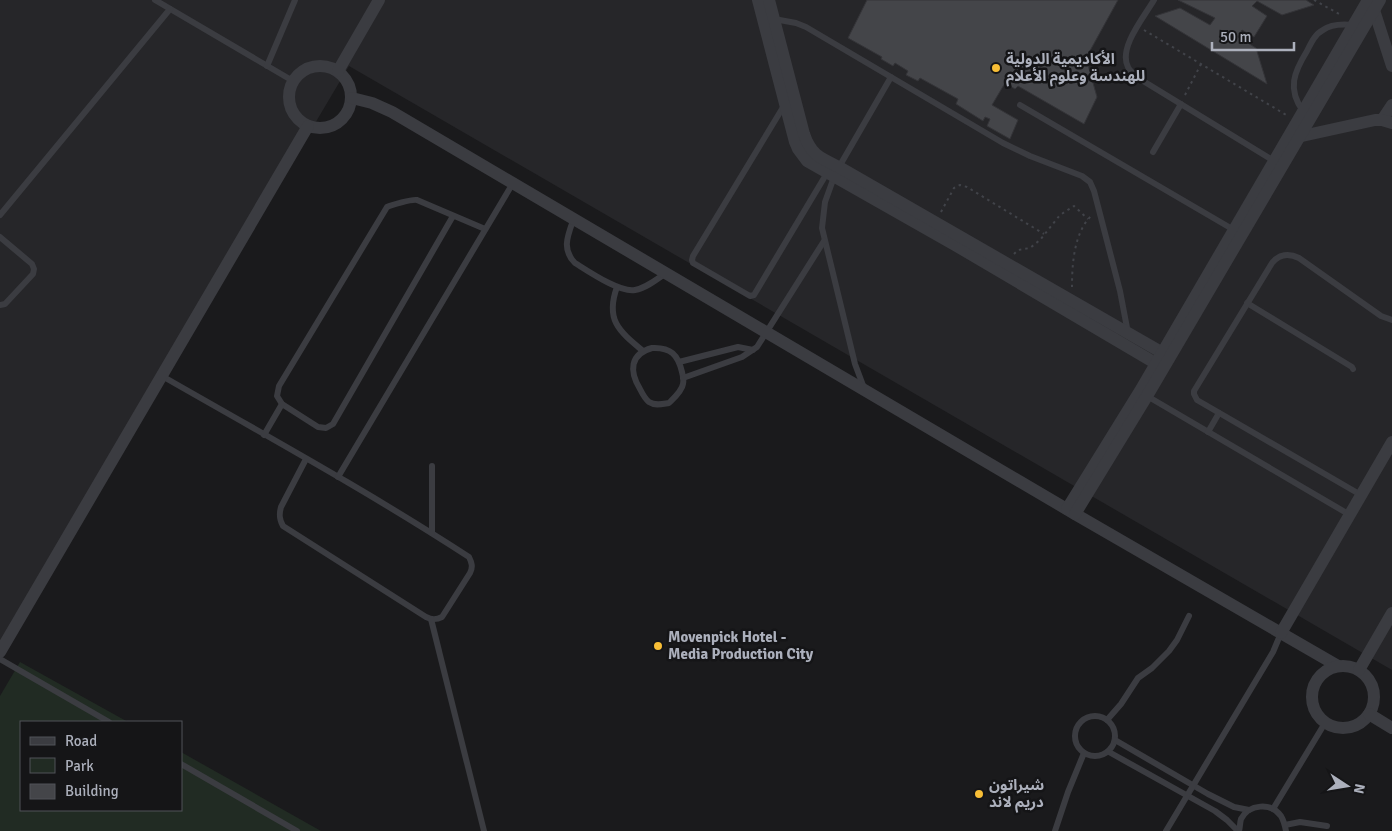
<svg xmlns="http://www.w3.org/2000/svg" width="1392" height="831" viewBox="0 0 1392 831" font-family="Signika,'Noto Sans Arabic',sans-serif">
<rect width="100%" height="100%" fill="#1a1a1c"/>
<path fill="#262629" d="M0,0H1392V670L349,66L0,655Z"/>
<path fill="#212b23" d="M20,662L128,722H21V810H181V752L321,831H0V696Z"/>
<g fill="#444549" stroke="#343438">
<path d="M867,0H1118L1086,58L1097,97L1084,124L1018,86L1015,89L1005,83L992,105L1018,120L1010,139L987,126L990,119L985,117L983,121L956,104L958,99L920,78L918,81L906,75L908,71L895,63L893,66L881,59L882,57L848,38Z"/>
<path d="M1178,0H1306L1314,5L1282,15L1257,1L1252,6L1267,16L1254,37L1242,30L1238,37L1256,48L1267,84L1155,16L1180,8L1210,25L1215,18Z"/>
</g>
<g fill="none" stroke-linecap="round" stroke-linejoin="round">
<g stroke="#414349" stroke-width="2" stroke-dasharray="2.5 4" stroke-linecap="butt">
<path d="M1314,0L1341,15"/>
<path d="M1144,30L1288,116"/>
<path d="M1185,95L1201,64"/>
<path d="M941,212L954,188L960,185L967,187L1044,234"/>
<path d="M1014,254L1018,250L1030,248L1040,240L1060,215L1074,206L1088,219"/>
<path d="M1072,287C1072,264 1074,233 1091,216"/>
</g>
<g stroke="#3b3c41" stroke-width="6">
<path d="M155,0L293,81"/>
<path d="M1154,0C1144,17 1118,48 1128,67C1129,70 1133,73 1135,76L1274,161"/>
<path d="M774,19L796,23L806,27L1003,143L1030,156L1082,176L1090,182L1094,191L1120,291L1128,333"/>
<path d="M267,66L295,0"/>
<path d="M785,104L693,256L692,260L693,263L750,296L754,295L827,173"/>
<path d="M1020,105L1234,230"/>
<path d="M1303,111C1287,89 1294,72 1307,51C1311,43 1315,34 1323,30C1331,24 1343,24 1353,25"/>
<path d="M1153,152L1181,104"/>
<path d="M839,167L891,77"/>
<path d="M834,177L825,202L822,228L855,364L864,388"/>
<path d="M0,215L170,9"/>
<path d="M453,216L333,424L326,428L318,427L282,404L277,396L279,386L387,207C391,205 412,199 417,200L485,229"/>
<path d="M574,218C568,235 561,249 575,263C588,271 620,293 635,290C646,288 656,280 666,273"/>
<path d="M0,237L32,264L34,269L33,274L5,304L0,305"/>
<path d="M617,287C605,320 619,331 643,351"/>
<path d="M1247,303L1352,367L1353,369"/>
<path d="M652,348C671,347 678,355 682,372C683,376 684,381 683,384C682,391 674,398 669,403C662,404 655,406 649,402C645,399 642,393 640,389C629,371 630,354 652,348Z"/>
<path d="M679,362L738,347L753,350"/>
<path d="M162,376C265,435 369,492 469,557C472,563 473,567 470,573L442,617C436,620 432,620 426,617L283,526C279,519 279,514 281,507L306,459"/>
<path d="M683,378L742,357L757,347L824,241"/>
<path d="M1147,396L1350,515"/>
<path d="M1208,432L1219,413"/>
<path d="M264,435L282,404"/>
<path d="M338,477L513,183"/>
<path d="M1361,495L1197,400L1194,394V391L1272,263C1279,254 1289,253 1299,258L1381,316L1392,320"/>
<path d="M432,533V466"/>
<path d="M431,619L484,831"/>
<path d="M0,659L109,722"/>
<circle cx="1095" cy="736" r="20"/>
<path d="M1107,720L1121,704L1138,678L1152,668L1169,651L1177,640L1189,616"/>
<path d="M1115,740L1208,794L1234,807L1249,810"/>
<path d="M1109,752L1215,811L1227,820L1238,831"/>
<path d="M181,764L297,831"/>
<path d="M1273,809L1325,723"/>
<path d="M1285,825L1300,822L1327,826"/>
<path d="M1055,831L1068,792L1084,753"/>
<path d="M1166,831L1273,652L1281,633"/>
<path d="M1239,831C1240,828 1240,822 1241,819C1249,804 1271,802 1281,816C1284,821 1285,826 1286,831"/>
</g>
<g stroke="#3b3c41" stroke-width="12">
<path d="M758,0L795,142L798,149L807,161L955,245L1162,367"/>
<path d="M769,0L804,134C811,155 820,158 839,167L1168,356"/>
<path d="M1374,10L1392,66"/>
<circle cx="320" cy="97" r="31"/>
<path d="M338,71L379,0"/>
<path d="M352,98L372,103L392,112L1075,514L1338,666"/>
<path d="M1382,120L1392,105"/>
<path d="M1302,136L1375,120H1382L1392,123"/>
<path d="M1067,509L1140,391L1368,0"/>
<path d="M1075,514L1147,396L1380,0"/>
<path d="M1281,633L1392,442"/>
<path d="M0,652L308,126"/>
<circle cx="1343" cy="697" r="31"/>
<path d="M1359,670L1392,613"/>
<path d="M1369,714L1392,728"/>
</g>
</g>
<g fill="#f8be36" stroke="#151517" stroke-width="2">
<circle cx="996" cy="68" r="5"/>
<circle cx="658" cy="646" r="5"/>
<circle cx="979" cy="794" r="5"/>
</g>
<g text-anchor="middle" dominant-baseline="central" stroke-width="5" stroke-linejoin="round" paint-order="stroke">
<g font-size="15" font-weight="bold" fill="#acb0bc" stroke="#151517" text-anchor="start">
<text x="1006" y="59">الأكاديمية الدولية<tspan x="1006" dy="17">للهندسة وعلوم الأعلام</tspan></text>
<text x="668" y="637">Movenpick Hotel -<tspan x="668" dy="17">Media Production City</tspan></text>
<text x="989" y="785">شيراتون<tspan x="989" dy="17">دريم لاند</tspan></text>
</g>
</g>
<rect x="20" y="721" width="162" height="90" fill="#151517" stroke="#515359"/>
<rect x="30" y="737" width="25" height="8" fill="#3b3c41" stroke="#515359"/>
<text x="65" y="746" font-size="15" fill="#acb0bc">Road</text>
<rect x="30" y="758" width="25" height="15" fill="#212b23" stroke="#515359"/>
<text x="65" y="771" font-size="15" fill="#acb0bc">Park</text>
<rect x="30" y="784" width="25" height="15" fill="#444549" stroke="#515359"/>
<text x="65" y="796" font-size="15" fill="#acb0bc">Building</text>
<g transform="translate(1347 786) rotate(102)" stroke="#151517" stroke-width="4" paint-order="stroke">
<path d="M0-4L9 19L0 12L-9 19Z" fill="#acb0bc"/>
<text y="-8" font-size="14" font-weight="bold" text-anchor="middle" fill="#acb0bc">N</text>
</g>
<path d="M1212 42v8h82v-8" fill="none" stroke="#acb0bc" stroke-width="2.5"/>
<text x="1220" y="42" font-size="15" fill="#acb0bc" stroke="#151517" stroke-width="4" paint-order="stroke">50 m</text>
</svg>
